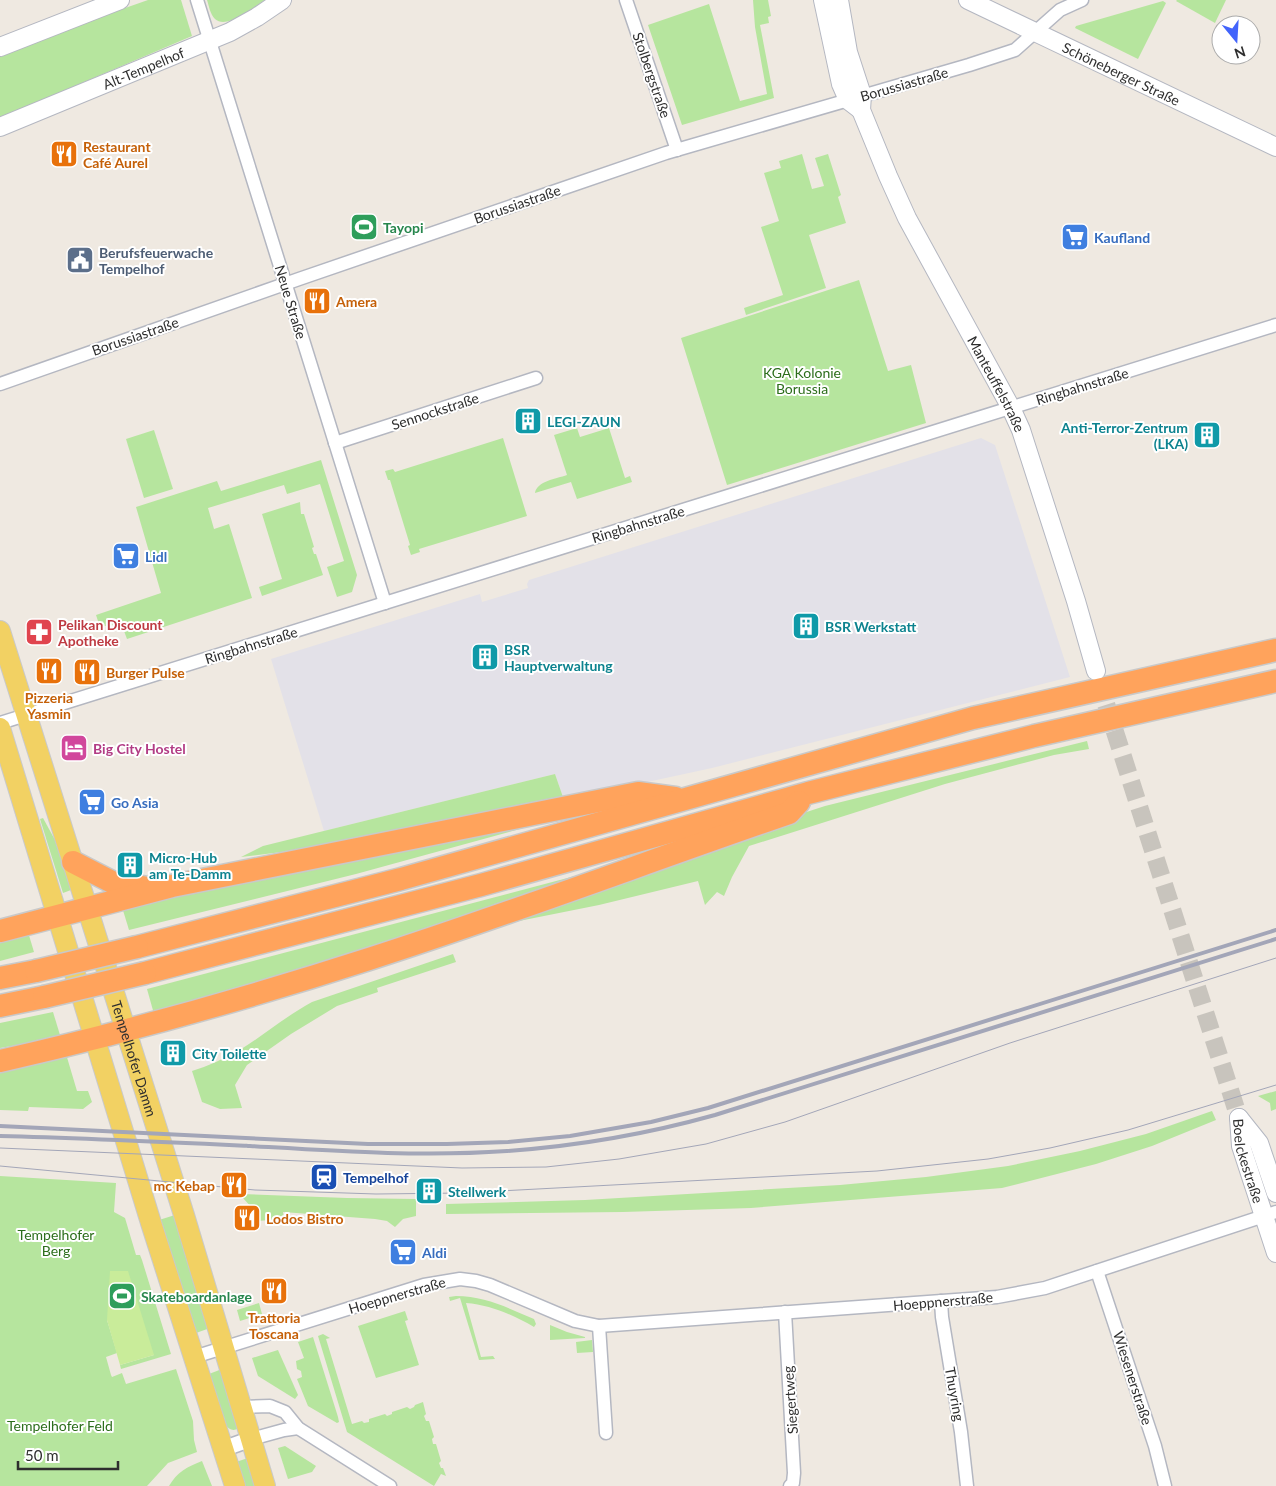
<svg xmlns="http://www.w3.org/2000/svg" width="1276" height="1486" viewBox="0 0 1276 1486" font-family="Lato,sans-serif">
<rect width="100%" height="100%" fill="#efe9e1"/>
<path fill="#e3e1e8" d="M981,438L995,445L1070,677L712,768L564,800L555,774L324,831L271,659L480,594L482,602L528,588L527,584L529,580Z"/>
<g fill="#b6e59e">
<path d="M148,0H181L192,36L0,118V57L91,20Z"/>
<path d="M207,0H265C254,7 227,30 215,19C210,14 209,6 207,0Z"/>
<path d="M753,0H768L771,16L768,17L769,23L760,25L774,98L682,125L648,25L709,4L740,101L767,94L755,27Z"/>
<path d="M1177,0H1226L1215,23L1176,1Z"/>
<path d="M1163,1L1166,3L1138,59L1075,28L1076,26Z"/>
<path d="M802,154L812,189L824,186L815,158L828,154L841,195L838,197L846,223L809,235L826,288L746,315L744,308L783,295L761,227L779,221L764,173L781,168L779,161Z"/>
<path d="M859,280L888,371L911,365L926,423L727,485L681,338Z"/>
<path d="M577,428L580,437L609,428L625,478L630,476L632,482L577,499L571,482L535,493C537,481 556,479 567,475L554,435Z"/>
<path d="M154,430L173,489L144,498L126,439Z"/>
<path d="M503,438L527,516L419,549L420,552L411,555L408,546L410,545L390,480H388L385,471L393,469L395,472Z"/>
<path d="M321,460L357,575L352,592L337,597L327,567L344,561L320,484L287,494L284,485L208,508L214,529L229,524L252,598L127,639L121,623L100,627L96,615L161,593L136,507L217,481L221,491Z"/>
<path d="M300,502L301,514H304L314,547L312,548L314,554H316L323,575L262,596L259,587L282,579L262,514Z"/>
<path d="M1087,741L1089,749L1054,755L945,784L749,846L732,877L724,896L717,892L705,905L698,881L599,905L514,922L464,939L745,832L825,806Z"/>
<path d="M555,774L564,800L329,846L241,857L263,846Z"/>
<path d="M559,817L527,827L356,874L129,930L122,907Z"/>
<path d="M43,818L55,840L71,890L63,893L40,819Z"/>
<path d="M590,872L366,954L154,1014L147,989Z"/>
<path d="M28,932L34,952L0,961V939Z"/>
<path d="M453,954L456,962L377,988L378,992L337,1006L291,1034L247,1065L235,1085L242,1108L220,1109L202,1102L192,1071C208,1066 223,1059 238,1051C263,1036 286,1016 312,1002Z"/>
<path d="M53,1012L60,1035L29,1043L0,1048V1023Z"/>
<path d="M66,1054L77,1091H88L92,1102L83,1109L29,1107L28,1111L0,1110V1071Z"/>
<path d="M1276,1091V1109L1271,1111L1270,1103L1258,1096Z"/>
<path d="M1212,1111L1216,1120L1152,1146L1096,1164L1002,1188L751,1208L623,1212L446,1214V1204L585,1200L840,1185L926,1177L1008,1166L1080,1151L1146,1134Z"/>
<path d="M0,1176L116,1183L114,1212L125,1218L136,1255H140L142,1260L171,1354L121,1369L120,1365L154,1355L107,1320L117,1353L106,1357L111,1375L112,1377L122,1373L126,1384L176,1369L193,1421L194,1440L197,1452L168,1463L147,1486H0Z"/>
<path d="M241,1194L347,1198L416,1199V1216L403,1219L395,1227L387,1221L375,1219L283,1212L284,1219L257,1221L253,1209L242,1197Z"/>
<path d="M175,1215L210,1328L196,1333L159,1220Z"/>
<path d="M456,1296C485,1296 508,1308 534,1319L536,1324L534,1327C513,1315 491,1305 466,1303L481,1357L493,1356L495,1359L479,1360L460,1298L450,1301L449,1297Z"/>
<path d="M259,1303L262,1314L240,1321L237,1310Z"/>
<path d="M405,1311L408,1320L405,1321L419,1365L376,1378L358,1326Z"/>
<path d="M550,1325L567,1332L585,1337V1338L550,1340Z"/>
<path d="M323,1334L330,1338L326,1339L352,1424L362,1421L364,1423L369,1422V1419L385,1414L387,1416L392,1414V1412L407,1407L410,1409L414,1407L415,1405L423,1402L426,1414L424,1416L426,1421H429L434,1437L432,1439L433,1444H436L441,1461L439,1463L441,1468H443L446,1476L441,1474L434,1486L347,1432L318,1336Z"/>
<path d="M313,1337L338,1417L339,1422L337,1423L308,1406L297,1379L302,1377L301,1371L297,1369L296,1361L304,1358L298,1342Z"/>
<path d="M592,1340L593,1352L577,1353L576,1342Z"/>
<path d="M278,1350L298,1395L295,1399L258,1376L252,1358Z"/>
<path d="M222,1369L238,1428C234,1432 228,1429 226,1425L209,1374Z"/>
<path d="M285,1446L316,1466L312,1472L288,1479L278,1448Z"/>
<path d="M248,1458L256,1486H244L236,1462Z"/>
<path d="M202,1461L212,1486H169C177,1472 187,1467 202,1461Z"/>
</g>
<path fill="#c9ec9a" d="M110,1271H128L154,1355L120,1365L107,1320Z"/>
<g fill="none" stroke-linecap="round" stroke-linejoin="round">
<path stroke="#c8c4bd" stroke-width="18" stroke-dasharray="18 9" stroke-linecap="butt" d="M1098,679L1239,1118"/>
<g stroke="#b4b7c1" stroke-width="15">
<g id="minor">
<path d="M197,0L385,603"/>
<path d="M626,0L677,150"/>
<path d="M0,384L299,279L666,153L969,65L1015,50L1060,10L1082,0"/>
<path d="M335,443L536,378"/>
<path d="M0,723L1276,325"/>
<path d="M1097,1271L1155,1446L1165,1486"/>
<path d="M941,1301L942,1317L961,1432L967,1486"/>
<path d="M785,1312L794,1473L793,1483L790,1486"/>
<path d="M599,1326L606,1433"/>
<path d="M194,1357L424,1285L460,1279L476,1281L490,1285L575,1321L599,1326L997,1297L1045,1288L1276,1212"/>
<path d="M242,1407L270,1406L285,1412L298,1428L390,1486"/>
<path d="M251,1439L284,1430L298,1428"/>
</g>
</g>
<g stroke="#b4b7c1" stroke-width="18">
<path id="tertiary" d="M223,1449L251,1439"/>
</g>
<g stroke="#b4b7c1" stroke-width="20">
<g id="secondary">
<path d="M823,0L841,84L848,100L861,110"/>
<path id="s1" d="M839,0L848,52L862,95L861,110L888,176L907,218L1011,408L1021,430L1076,601L1096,671"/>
<path id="s2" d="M968,0L1276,147"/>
<path d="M0,47L120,0"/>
<path id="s3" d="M0,127L230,32L257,17L282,0"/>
<path id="s4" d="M1239,1118L1241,1146L1276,1253"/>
<path d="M1239,1118L1259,1143L1276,1193"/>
</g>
</g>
<g stroke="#c9c9c9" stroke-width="22">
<g id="primary">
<path id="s5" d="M0,631L184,1215L265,1486"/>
<path d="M0,728L151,1223L235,1486"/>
</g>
</g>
<g stroke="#c9c9c9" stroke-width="25">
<g id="motorway">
<path d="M73,862L112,882L148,888"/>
<path d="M0,931L172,886L638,793L675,798"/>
<path d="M137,947L401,879L973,718L1276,650"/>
<path d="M145,973L481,885L808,793L1034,736L1276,681"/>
<path d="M0,978L36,971"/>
<path d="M0,1006L44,997"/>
<path d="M0,1061C124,1033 248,998 369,959C510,914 649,861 789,813L799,802"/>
</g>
</g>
<use href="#minor" stroke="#fff" stroke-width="12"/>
<use href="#tertiary" stroke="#fff" stroke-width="15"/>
<use href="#secondary" stroke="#fff" stroke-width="18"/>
<use href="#primary" stroke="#f2d163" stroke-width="20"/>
<use href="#motorway" stroke="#ffa35c" stroke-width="22"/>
<g stroke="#a3a6b8" stroke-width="1">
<path d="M0,1148L462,1168L546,1167L619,1159L706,1144L785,1122L1010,1043L1276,958"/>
<path d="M0,1166L255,1190L376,1194L462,1193L877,1171L988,1159L1050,1148L1128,1130L1276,1085"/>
</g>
<g stroke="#a3a6b8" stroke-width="4">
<path d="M0,1126L368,1144H447L508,1142L570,1136L651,1122L708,1108L1276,930"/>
<path d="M0,1136C83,1138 166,1142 250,1146C335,1151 421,1157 507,1151C578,1146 647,1134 715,1115L1276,939"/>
</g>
<g stroke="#c9c9c9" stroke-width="25" stroke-linecap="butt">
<g id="motorway-bridge">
<path d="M36,971L137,947"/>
<path d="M44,997L145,973"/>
</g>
</g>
<use href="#motorway-bridge" stroke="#ffa35c" stroke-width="22"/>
</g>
<defs>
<g id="restaurant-square" transform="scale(1.4375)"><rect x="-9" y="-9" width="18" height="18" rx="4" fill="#e8710a" stroke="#fff"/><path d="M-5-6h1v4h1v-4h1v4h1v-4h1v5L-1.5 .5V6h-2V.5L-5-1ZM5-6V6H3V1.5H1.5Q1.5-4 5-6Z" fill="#fff"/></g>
<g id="stadium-square" transform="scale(1.4375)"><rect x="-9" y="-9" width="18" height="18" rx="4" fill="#2e9e5b" stroke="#fff"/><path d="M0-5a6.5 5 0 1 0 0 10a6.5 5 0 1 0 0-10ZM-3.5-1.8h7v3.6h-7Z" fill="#fff"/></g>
<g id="supermarket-square" transform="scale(1.4375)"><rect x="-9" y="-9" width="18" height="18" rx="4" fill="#3f7fe0" stroke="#fff"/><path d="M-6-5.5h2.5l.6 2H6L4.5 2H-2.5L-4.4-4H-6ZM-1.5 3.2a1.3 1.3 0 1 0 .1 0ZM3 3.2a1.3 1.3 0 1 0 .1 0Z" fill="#fff"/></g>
<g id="civic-square" transform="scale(1.4375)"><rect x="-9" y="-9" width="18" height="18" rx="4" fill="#5c6f8a" stroke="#fff"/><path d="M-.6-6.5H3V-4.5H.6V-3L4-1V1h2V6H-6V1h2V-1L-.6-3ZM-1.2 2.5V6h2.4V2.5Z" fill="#fff"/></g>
<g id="building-square" transform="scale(1.4375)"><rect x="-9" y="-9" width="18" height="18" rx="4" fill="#0f9aa8" stroke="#fff"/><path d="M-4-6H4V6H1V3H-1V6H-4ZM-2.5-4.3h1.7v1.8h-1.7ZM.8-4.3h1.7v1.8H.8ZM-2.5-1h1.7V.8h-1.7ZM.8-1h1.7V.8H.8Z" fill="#fff"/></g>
<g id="pharmacy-square" transform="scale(1.4375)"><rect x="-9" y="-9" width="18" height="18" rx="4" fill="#e0444e" stroke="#fff"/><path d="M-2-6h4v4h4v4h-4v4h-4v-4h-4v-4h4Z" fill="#fff"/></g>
<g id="hotel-square" transform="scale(1.4375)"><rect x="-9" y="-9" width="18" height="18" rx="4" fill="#d1479c" stroke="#fff"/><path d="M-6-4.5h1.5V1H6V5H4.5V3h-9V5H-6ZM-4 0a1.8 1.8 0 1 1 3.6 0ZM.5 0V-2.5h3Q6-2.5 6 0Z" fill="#fff"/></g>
<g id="station-square" transform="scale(1.4375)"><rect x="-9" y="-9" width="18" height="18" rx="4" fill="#1a4fb4" stroke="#fff"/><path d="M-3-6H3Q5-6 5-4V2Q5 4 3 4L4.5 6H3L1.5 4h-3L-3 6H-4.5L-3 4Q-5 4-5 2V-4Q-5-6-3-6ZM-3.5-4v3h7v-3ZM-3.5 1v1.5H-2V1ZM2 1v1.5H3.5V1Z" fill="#fff"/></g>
</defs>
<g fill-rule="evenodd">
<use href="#restaurant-square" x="64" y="154"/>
<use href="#stadium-square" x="364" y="227"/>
<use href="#supermarket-square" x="1075" y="237"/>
<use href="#civic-square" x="80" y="260"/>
<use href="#restaurant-square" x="317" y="301"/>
<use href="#building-square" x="528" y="421"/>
<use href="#building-square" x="1207" y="435"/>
<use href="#supermarket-square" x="126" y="556"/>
<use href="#building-square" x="806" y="626"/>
<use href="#pharmacy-square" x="39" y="632"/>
<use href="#building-square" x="485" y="657"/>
<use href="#restaurant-square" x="49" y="671"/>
<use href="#restaurant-square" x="87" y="672"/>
<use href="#hotel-square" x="74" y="748"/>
<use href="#supermarket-square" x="92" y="802"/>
<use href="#building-square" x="130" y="865"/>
<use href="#building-square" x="173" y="1053"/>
<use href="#station-square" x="324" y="1177"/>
<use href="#restaurant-square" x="234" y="1185"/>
<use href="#building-square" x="429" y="1191"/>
<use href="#restaurant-square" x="247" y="1218"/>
<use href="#supermarket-square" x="403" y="1252"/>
<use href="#restaurant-square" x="274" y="1291"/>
<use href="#stadium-square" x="122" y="1296"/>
</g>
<g text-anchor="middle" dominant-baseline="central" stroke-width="4" stroke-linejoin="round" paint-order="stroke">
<g font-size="14" fill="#2e2e2e" stroke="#fff">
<text stroke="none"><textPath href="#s3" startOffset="155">Alt-Tempelhof</textPath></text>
<text stroke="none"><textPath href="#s2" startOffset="170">Schöneberger Straße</textPath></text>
<text transform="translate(652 75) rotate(71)">Stolbergstraße</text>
<text transform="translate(904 84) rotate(-16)">Borussiastraße</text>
<text transform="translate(517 204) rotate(-19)">Borussiastraße</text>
<text transform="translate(291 302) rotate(73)">Neue Straße</text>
<text transform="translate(135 336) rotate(-19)">Borussiastraße</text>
<text stroke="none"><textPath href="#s1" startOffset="419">Manteuffelstraße</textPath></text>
<text transform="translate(1082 386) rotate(-17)">Ringbahnstraße</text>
<text transform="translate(435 411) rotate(-18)">Sennockstraße</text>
<text transform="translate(638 524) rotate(-17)">Ringbahnstraße</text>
<text transform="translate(251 645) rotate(-17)">Ringbahnstraße</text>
<text stroke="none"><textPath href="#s5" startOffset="448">Tempelhofer Damm</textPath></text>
<text stroke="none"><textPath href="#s4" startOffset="44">Boelckestraße</textPath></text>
<text transform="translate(397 1295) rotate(-16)">Hoeppnerstraße</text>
<text transform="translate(943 1301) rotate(-5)">Hoeppnerstraße</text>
<text transform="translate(1133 1378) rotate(72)">Wiesenerstraße</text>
<text transform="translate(955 1394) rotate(80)">Thuyring</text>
<text transform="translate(790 1400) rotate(-94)">Siegertweg</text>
</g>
<g font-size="14" font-weight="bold" fill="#c56008" stroke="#fff" text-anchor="start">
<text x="83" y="146">Restaurant<tspan x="83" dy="16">Café Aurel</tspan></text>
<text x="336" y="301">Amera</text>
<text x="106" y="672">Burger Pulse</text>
<text x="49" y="697" text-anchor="middle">Pizzeria<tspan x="49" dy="16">Yasmin</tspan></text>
<text x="215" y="1185" text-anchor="end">mc Kebap</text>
<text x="266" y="1218">Lodos Bistro</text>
<text x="274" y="1317" text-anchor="middle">Trattoria<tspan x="274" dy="16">Toscana</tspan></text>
</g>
<g font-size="14" font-weight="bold" fill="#27864d" stroke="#fff" text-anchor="start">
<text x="383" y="227">Tayopi</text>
<text x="141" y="1296">Skateboardanlage</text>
</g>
<g font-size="14" font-weight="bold" fill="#366cbe" stroke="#fff" text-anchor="start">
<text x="1094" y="237">Kaufland</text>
<text x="145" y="556">Lidl</text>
<text x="111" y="802">Go Asia</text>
<text x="422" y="1252">Aldi</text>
</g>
<g font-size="14" font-weight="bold" fill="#4e5e75" stroke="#fff" text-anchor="start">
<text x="99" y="252">Berufsfeuerwache<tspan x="99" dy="16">Tempelhof</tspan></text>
</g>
<g font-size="14" fill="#2c6e1b" stroke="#fff">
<text x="802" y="372">KGA Kolonie<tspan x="802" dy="16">Borussia</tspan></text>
<text x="56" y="1234">Tempelhofer<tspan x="56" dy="16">Berg</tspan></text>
<text x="60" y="1425">Tempelhofer Feld</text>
</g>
<g font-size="14" font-weight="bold" fill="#0d838f" stroke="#fff" text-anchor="start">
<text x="547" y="421">LEGI-ZAUN</text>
<text x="1188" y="427" text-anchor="end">Anti-Terror-Zentrum<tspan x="1188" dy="16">(LKA)</tspan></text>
<text x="825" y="626">BSR Werkstatt</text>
<text x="504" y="649">BSR<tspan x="504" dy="16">Hauptverwaltung</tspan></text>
<text x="149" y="857">Micro-Hub<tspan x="149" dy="16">am Te-Damm</tspan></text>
<text x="192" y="1053">City Toilette</text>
<text x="448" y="1191">Stellwerk</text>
</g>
<g font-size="14" font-weight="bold" fill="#be3a42" stroke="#fff" text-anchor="start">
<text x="58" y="624">Pelikan Discount<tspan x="58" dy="16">Apotheke</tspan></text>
</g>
<g font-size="14" font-weight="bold" fill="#b23c85" stroke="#fff" text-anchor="start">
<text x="93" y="748">Big City Hostel</text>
</g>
<g font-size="14" font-weight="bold" fill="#164399" stroke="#fff" text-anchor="start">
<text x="343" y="1177">Tempelhof</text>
</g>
</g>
<g transform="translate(1236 40) rotate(162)"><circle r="24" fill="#ffffff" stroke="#ababab"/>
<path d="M0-4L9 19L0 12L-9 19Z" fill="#4264fb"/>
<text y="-8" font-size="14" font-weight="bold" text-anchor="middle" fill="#2e2e2e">N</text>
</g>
<path d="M18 1461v8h100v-8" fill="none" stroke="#2e2e2e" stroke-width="2.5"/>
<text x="25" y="1461" font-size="15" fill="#2e2e2e" stroke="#ffffff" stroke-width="4" paint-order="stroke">50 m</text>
</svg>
